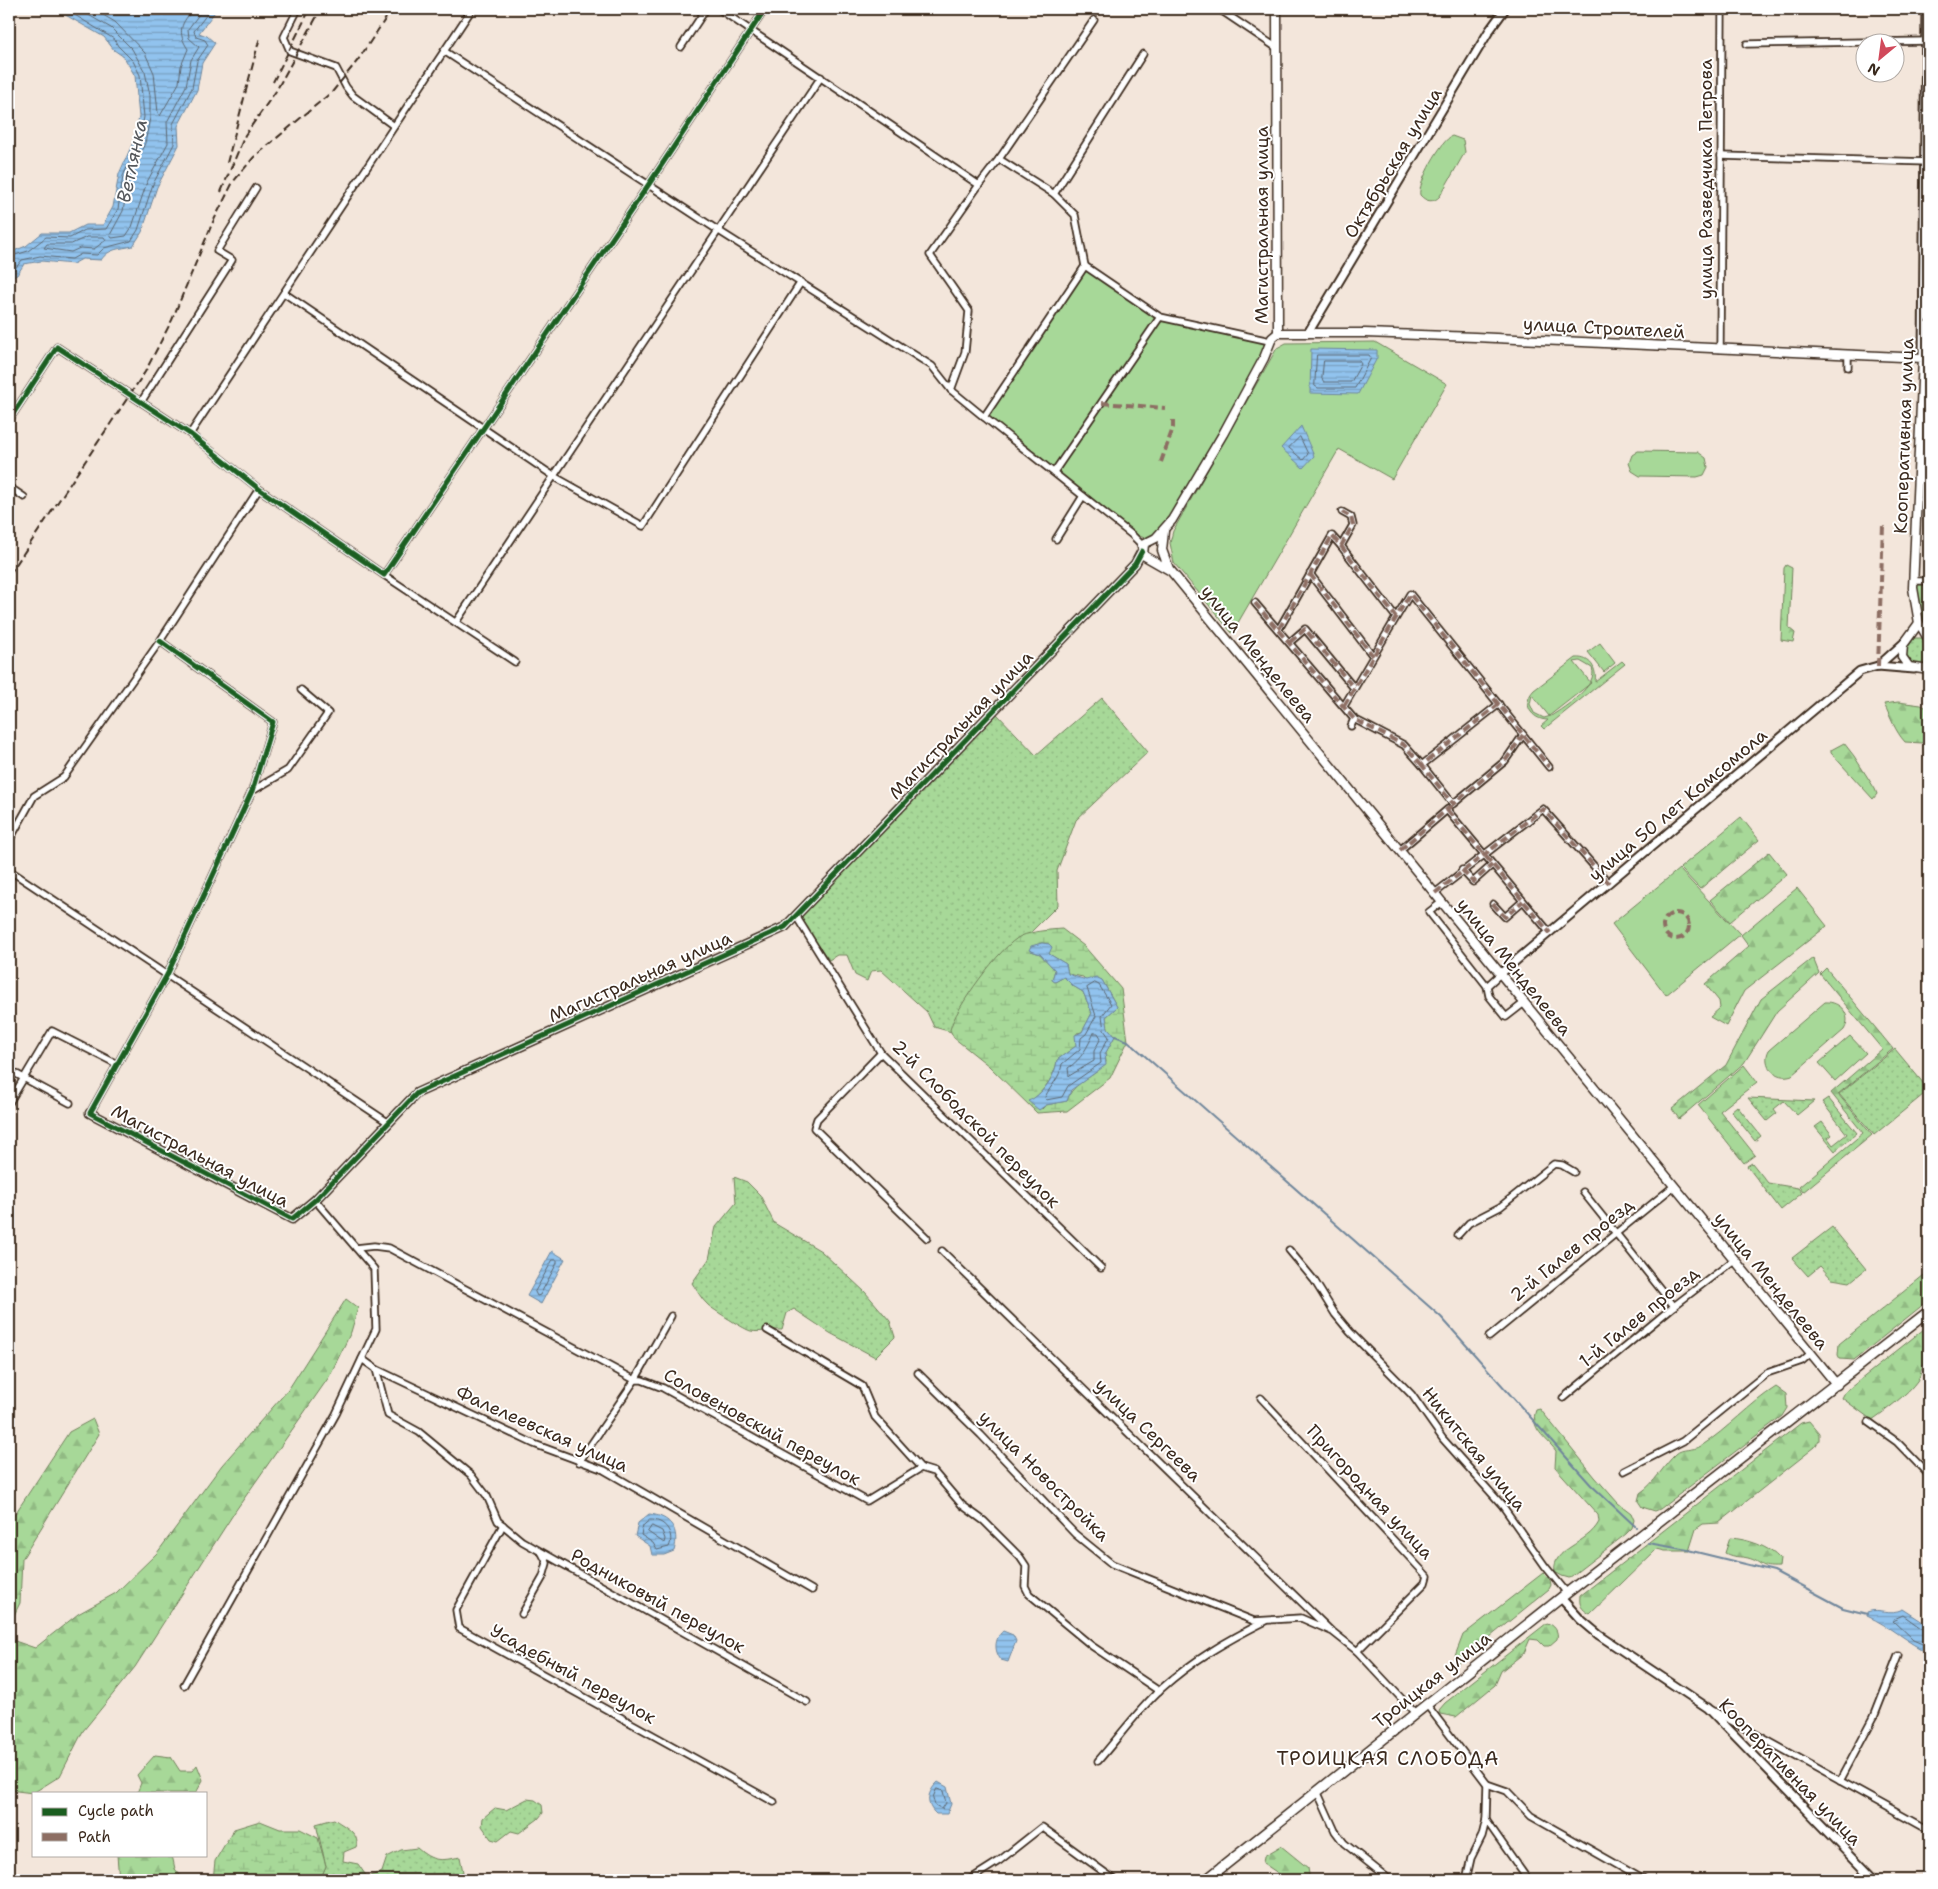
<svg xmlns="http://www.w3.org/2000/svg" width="1938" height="1889" viewBox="0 0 1938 1889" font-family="'Shantell Sans',sans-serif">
<defs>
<pattern id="grass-dots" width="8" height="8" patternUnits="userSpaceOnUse" patternTransform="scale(1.25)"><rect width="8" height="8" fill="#a7d898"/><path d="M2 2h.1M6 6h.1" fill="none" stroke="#91ba83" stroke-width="1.8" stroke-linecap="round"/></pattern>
<pattern id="forest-firs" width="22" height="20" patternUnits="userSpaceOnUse" patternTransform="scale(1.25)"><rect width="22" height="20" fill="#a7d898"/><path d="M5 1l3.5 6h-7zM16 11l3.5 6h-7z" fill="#91ba83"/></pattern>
<pattern id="wetland-marsh" width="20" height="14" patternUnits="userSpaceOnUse" patternTransform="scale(1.25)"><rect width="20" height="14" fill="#a7d898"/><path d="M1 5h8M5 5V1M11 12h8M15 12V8" fill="none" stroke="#91ba83"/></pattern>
<pattern id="water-rules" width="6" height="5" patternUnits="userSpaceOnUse" patternTransform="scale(1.25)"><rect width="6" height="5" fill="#91c3ee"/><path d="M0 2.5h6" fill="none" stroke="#789fc0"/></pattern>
</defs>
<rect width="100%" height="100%" fill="#f3e6db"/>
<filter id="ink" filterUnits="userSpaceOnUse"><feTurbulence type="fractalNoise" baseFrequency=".02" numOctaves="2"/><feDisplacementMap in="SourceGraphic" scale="10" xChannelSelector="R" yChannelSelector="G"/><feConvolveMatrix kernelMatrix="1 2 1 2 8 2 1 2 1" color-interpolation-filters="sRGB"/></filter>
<g filter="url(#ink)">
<g fill="url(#grass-dots)" stroke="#71815b">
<path d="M1915,638H1922L1929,643V663L1921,668L1904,660V646Z"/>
<path d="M1102,698L1148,752L1076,820L1057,871L1058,905L1007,956L955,1033L934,1027L927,1012L881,970L871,971L867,981L855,975L847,955H837L829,960L797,916L997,714L1036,755Z"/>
<path d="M1895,1049L1929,1090L1874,1135L1839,1094Z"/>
<path d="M1748,1098L1814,1101L1797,1115L1784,1101L1774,1109L1777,1113L1767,1121Z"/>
<path d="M1828,1098L1857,1133L1835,1151L1815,1127L1822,1122L1832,1135L1828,1138L1833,1145L1847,1134L1822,1102Z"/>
<path d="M1737,1106L1761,1136L1755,1141L1731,1111Z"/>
<path d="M1752,1163L1768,1183L1798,1188L1802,1193L1781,1210L1747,1166Z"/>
<path d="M734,1177L747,1182L760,1195L774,1223L821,1251L865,1292L890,1321L895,1337L875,1357L830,1333L794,1309L787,1313L782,1330C772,1329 761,1333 751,1331C747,1331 712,1309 708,1305C701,1299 697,1290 692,1283L709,1259L716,1227L736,1203Z"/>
<path d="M1832,1227L1866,1269L1850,1282L1832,1279L1820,1266L1808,1276L1792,1258Z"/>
<path d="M527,1799L535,1800L542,1805L543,1813L538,1819L519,1833L511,1831L498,1841L491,1839L482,1826L483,1818L495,1808L506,1810Z"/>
<path d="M334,1819C343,1826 361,1833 356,1847L344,1852L343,1861L358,1864L367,1877L382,1872L387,1857L401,1850L417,1848C433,1862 440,1861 460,1857L463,1872L448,1879L432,1877L414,1880H320L326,1866L316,1824Z"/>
</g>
<g fill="url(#forest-firs)" stroke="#71815b">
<path d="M1786,565L1792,568L1789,628L1795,633L1793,642L1781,640L1784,568Z"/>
<path d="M1898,702L1921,705L1929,709V729L1923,743L1905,742C1895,731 1891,718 1884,704Z"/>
<path d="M1844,743L1854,756L1875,789L1877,794L1873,799L1831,753V750Z"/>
<path d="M1741,817L1759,840L1700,889L1680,868Z"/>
<path d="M1769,852L1787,874L1730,922L1710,900Z"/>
<path d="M1797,888L1827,926L1744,991L1726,1026L1710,1017L1720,1008L1719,1001L1705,984L1749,946L1741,935Z"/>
<path d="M1813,958L1819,973L1777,1011L1744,1063L1679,1119L1672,1109L1726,1065L1761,999Z"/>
<path d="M1826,968L1893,1049L1838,1094L1872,1135L1803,1192L1799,1187L1863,1133L1831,1093L1882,1049L1820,974Z"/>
<path d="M1744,1065L1757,1082L1720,1111L1755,1155L1744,1163L1698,1105Z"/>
<path d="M1929,1271V1300L1854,1360L1840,1359L1838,1355L1839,1344Z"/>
<path d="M346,1299L358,1308L351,1332L329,1377L236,1510L135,1667L83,1731L60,1776L33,1793L9,1790V1639L35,1648L78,1614L116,1593L157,1553L222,1465L288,1390Z"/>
<path d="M1929,1325V1358C1918,1367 1924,1371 1917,1381C1909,1393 1884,1412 1872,1420L1842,1398L1845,1392Z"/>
<path d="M1776,1387L1786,1394L1787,1408L1782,1416L1660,1509L1655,1511L1642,1507L1638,1501L1640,1493C1655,1483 1663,1466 1676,1454C1682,1448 1693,1451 1701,1446C1728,1429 1749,1404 1776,1387Z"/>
<path d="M1540,1409L1595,1477L1618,1503L1631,1513L1634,1520L1632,1528L1626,1534L1569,1578L1562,1576L1555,1572C1551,1548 1587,1545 1599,1522L1598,1515L1555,1467L1556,1451C1546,1437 1529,1429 1536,1410Z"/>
<path d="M93,1419L99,1434L22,1559L20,1603L9,1625V1523L69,1432Z"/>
<path d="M1809,1421L1819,1433V1440L1815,1447L1719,1523L1703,1524L1696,1529L1689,1551H1665L1657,1549L1590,1614C1581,1609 1579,1605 1580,1596L1801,1423Z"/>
<path d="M1730,1538C1747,1539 1769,1546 1780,1559L1779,1567C1758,1568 1763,1562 1748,1558C1740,1556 1734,1558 1725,1553Z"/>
<path d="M1543,1573L1550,1580L1551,1585L1549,1589L1458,1663L1455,1656L1463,1635Z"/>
<path d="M1547,1623C1554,1625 1559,1631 1557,1639L1549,1646H1544L1538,1640L1530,1639L1524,1653L1501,1671L1495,1685L1456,1717L1440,1714L1439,1710L1445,1703Z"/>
<path d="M155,1755L171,1757L180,1771H192L197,1765L203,1780L196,1793H137L141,1783L137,1775Z"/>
<path d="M1281,1846L1308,1868L1310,1880H1288L1263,1863L1264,1856Z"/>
<path d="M117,1855H172L175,1869L184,1880H119Z"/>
</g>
<g fill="url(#wetland-marsh)" stroke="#71815b" fill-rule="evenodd">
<path d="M1062,929L1084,946L1121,989L1128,1041L1110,1078L1067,1111L1037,1113L989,1066L954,1038L950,1030C954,1010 1001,945 1021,936C1033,931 1049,930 1062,929ZM1042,943L1049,944V954L1066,964L1068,974L1083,977L1086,981L1096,978L1102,980L1117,1007L1106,1017L1108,1028L1115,1036L1105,1054L1106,1062C1096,1078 1072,1081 1067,1101L1046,1105L1042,1109L1033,1099C1044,1091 1056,1074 1057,1060L1076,1046L1077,1033L1082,1032L1092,1013L1083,992L1073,986L1064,977L1055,982L1052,980L1055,970L1040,954L1031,951L1035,945Z"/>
<path d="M260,1821L280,1829H300L318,1838L326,1866L320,1880H213L215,1861L234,1829Z"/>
</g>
<g fill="#a7d898" stroke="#71815b" fill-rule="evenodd">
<path d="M1452,136L1463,140L1465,152L1440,196C1434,203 1426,202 1420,195C1417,184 1442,139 1452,136Z"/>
<path d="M1085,266L1160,317L1270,341L1164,528L1148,539L1133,534L984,417Z"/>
<path d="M1375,342L1447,384L1392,479L1339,449L1232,633L1174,563L1170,543L1173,531L1277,348L1286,343Z"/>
<path d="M1638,451L1698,452L1706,458L1708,467L1704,475L1697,477L1640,476L1632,471L1629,463L1632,455Z"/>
<path d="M1916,583H1929V635L1921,622Z"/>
<path d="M1600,643L1615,663L1604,672L1588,652Z"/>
<path d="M1576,658C1591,657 1597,669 1595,682L1622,661L1625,664L1544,729L1541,726L1548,720C1531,720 1521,703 1534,690ZM1580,661L1592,668C1599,685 1565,707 1551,716L1544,718L1534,713L1530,704L1532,695L1549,716L1591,683L1574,662Z"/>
<path d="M1679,869L1740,934L1666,995L1612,924Z"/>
<path d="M1825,1002C1840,1001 1853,1015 1844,1030L1792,1075C1776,1081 1761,1065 1769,1050Z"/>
<path d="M1850,1036L1866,1053L1835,1081L1819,1063Z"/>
</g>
<g fill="url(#water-rules)" stroke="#6f869b">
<path d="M55,9H217L199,33L207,36L215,43L202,63L197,90L178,126L179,145L157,187L142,232L133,246C120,249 109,248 101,260L82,259L73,264L41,261L24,264L17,275L9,277V253L26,246L42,233H69L85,225H103L113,207L119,174L134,140L139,117L135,76L124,57L114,50L104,37Z"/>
<path d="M1311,349L1377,350V358L1358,394L1310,393Z"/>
<path d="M1301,426L1314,456L1303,468L1281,448Z"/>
<path d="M1042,943L1049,944L1052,947L1049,954L1066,964L1068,974L1086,980L1096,977L1102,980L1117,1007L1106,1017L1108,1028L1115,1036L1105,1054L1106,1065L1071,1090L1067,1101L1046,1105L1039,1110L1028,1101C1042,1096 1056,1075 1057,1060L1076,1046L1075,1035L1082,1032L1092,1013L1083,992L1073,986L1064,977L1055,982L1052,980L1055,970L1040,954L1029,950L1031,946Z"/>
<path d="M552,1251L565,1259L541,1304L527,1296Z"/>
<path d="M649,1514C671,1516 680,1530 674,1551L664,1555H652L650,1546L635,1536L638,1523Z"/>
<path d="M1903,1609L1929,1626V1653C1907,1643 1890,1626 1867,1616V1612C1880,1607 1889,1616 1903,1609Z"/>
<path d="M1003,1631L1013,1635L1016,1641L1008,1662L1001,1660C994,1651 994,1639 1003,1631Z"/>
<path d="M938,1782L947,1787L951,1804L947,1814H936C925,1804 927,1792 938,1782Z"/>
</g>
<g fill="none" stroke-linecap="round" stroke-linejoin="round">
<g stroke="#5d6771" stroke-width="1">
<path d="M78,9L111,28L132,49L145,72L150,95V118L145,143L129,178L123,211L110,235L112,238L126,236L132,227L147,182L168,143L167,122L186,86L191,60L199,47L189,38L188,29L203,9"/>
<path d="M93,9L115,22L145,53L154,73L158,113L160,116L179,83L181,66L188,49C177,33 180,22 195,9"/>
<path d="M87,237H104L106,240L94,249L80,248L71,252L44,248L47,244H71Z"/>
<path d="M9,257L28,251L46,237L70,238L85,230L106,229L118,209L123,176L139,141L144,117L140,75L133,61L118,46L114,39L65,9"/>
<path d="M9,272L14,270L22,260L40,256L72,259L81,254L97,255L104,248L131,241L138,230L153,184L174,144L173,124L192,88L197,61L208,45L205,40L196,37L194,31L211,9"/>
<path d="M1317,355H1369L1371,358L1355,388H1318L1315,386Z"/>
<path d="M1324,361H1359L1361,364L1351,382H1324L1322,379Z"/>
<path d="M1300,437L1308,454L1303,460L1289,448Z"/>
<path d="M1095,983L1099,985L1111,1004L1102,1016L1104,1030L1109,1037L1100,1053L1101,1063L1068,1086L1062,1097L1046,1100L1045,1097C1051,1085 1060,1078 1062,1064L1080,1049L1081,1038L1086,1034L1096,1016L1087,988Z"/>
<path d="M1094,1033H1098L1101,1038L1094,1051V1061L1069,1076L1068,1068C1082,1059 1087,1047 1094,1033Z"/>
<path d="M553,1260H557V1263L540,1295L537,1296L535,1292Z"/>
<path d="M650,1520C665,1519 675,1534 669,1547L657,1550L653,1543L641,1535L643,1526Z"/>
<path d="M652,1526L662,1531L665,1539L664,1543L648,1532Z"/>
<path d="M1929,1631L1921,1628L1903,1615L1892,1620L1913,1640L1929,1647"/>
<path d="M937,1789L943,1791L946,1803L942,1809L935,1805L933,1798Z"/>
</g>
<g stroke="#6f869b" stroke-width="2">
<path d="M1115,1036L1128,1041L1441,1317L1591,1485L1636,1527"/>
<path d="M1648,1543L1688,1550L1774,1571L1843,1608L1867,1614"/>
</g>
<g stroke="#3b2a1e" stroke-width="9">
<g id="minor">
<path d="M298,9L284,37L290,51L336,68L346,87L353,96L394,126"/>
<path d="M719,9L979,185L999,159L1094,20"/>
<path d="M1219,9L1277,48"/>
<path d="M1747,44L1929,41"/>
<path d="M681,47L706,9"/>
<path d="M444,51L719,231L932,366L951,390L984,417"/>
<path d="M1721,156L1929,162"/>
<path d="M999,159L1054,194L1075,215L1085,266"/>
<path d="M1054,194L1143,54"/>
<path d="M284,293L555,477L643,526L801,282"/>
<path d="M1720,349L1722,9"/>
<path d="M1848,354V367"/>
<path d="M951,390L965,352L969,311L930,255L979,185"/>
<path d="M141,402L232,260L217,251L256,188"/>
<path d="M9,420L57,347L190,434L259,489L384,575L649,184L765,9"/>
<path d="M190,434L472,9"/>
<path d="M1918,459H1929"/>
<path d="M1054,472L1160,317"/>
<path d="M9,487L24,497"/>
<path d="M1056,539L1083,496"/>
<path d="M1341,546L1396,617"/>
<path d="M1142,550L1140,543L1132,535L984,417L1085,266L1160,317L1270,341"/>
<path d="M1310,574L1373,656"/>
<path d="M384,575L515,662"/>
<path d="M1913,581H1929"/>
<path d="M1255,603L1354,719L1404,745L1422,765"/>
<path d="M456,622L821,77"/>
<path d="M1279,629L1332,536L1341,546L1353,525L1351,517L1342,512"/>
<path d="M1290,642L1305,629L1354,688"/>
<path d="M1499,704L1422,765L1453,804L1505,761L1523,735"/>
<path d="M1344,706L1410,594L1549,767"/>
<path d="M1351,726L1354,719"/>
<path d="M252,791L288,770L328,713L301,690"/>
<path d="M1447,810L1550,933"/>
<path d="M9,841L34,796L64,777L160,641L259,489"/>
<path d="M1400,850L1448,809"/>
<path d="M9,870L389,1123"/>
<path d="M1462,870L1473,882L1492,865"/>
<path d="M1435,893L1543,809L1609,883"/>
<path d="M1442,902L1429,912L1487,986L1489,996L1506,1017L1524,1003"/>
<path d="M1493,904L1505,917L1523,901"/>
<path d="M796,916L881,1053L1101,1268"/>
<path d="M1487,986L1500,974"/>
<path d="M881,1053L817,1119L814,1128L927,1238"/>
<path d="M9,1070L70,1103"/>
<path d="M9,1103L52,1031L117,1064"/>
<path d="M90,1113L167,975L252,791L273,722L160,641"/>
<path d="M1583,1192L1674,1306"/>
<path d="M1458,1235L1469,1223L1500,1207L1554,1164L1562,1165L1574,1172"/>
<path d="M356,1248L374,1246L389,1248L635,1380L671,1316"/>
<path d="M1289,1250L1314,1280L1335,1314L1350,1332L1412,1395L1443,1439L1502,1505L1545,1566L1567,1593"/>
<path d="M942,1251L1330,1630"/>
<path d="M1489,1337L1674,1186"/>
<path d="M362,1359L376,1369L534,1444L604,1470L812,1590"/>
<path d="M376,1369L388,1415L419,1432L471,1475L487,1496L498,1521L522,1541L807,1702"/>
<path d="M918,1373L981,1435L1075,1534L1112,1564L1254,1621L1301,1618L1333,1632L1357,1651L1416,1714"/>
<path d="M1261,1398L1427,1576L1425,1583L1357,1651"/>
<path d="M1563,1398L1674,1306L1734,1260"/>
<path d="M1869,1422L1897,1442L1929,1475"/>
<path d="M579,1462L635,1380H642L663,1388L867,1501L921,1468L875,1417L862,1386L767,1330"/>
<path d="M921,1468L934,1472L962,1505L984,1521L1020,1557L1026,1566L1025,1586L1029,1594L1092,1646L1159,1691"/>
<path d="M1624,1471L1683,1441L1767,1373L1802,1361L1811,1353"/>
<path d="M503,1525L456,1610L459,1628L774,1802"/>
<path d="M522,1614L543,1577L547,1563L542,1553"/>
<path d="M184,1685L336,1414L376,1329L374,1269L315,1200"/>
<path d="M1427,1705L1487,1784L1486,1820L1482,1836L1471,1858L1466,1880"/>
<path d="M1710,1709L1929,1830"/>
<path d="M1098,1761C1119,1737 1138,1710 1161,1689C1193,1660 1228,1640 1266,1621"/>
<path d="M1840,1781L1874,1717L1898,1656"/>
<path d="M1487,1784L1507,1791L1531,1816L1644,1880"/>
<path d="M1317,1791L1335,1831L1344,1843L1390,1880"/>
<path d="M1486,1820L1528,1880"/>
<path d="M969,1880L999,1861L1042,1827L1115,1880"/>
</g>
</g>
<g stroke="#3b2a1e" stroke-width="11">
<g id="tertiary">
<path d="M1926,9L1923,358H1929"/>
<path d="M1308,333L1489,31L1505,9"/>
<path d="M1878,666L1906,641"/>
<path d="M1500,974L1860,671L1878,666L1914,669"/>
<path d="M90,1113L292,1219L315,1200L417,1093L785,927L1135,564L1142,551"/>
<path d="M1561,1598L1580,1619L1599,1635L1708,1708L1875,1880"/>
</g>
</g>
<g stroke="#3b2a1e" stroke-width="11">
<g id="secondary">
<path d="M1277,9L1278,333"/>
<path d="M1278,333L1272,338L1264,358L1223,434L1172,520L1156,538L1144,544L1143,555L1171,571L1837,1385"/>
<path d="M1278,333H1365L1475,337L1923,358L1913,588L1919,623L1929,640"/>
<path d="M1164,531L1162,550L1169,569"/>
<path d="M1919,623L1903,645L1902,657L1909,667L1929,670"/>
</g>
</g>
<g stroke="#3b2a1e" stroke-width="12">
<path id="primary" d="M1206,1880L1567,1593L1929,1311"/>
</g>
<use href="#minor" stroke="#fff" stroke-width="5.5"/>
<use href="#tertiary" stroke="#fff" stroke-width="7"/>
<use href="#secondary" stroke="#fff" stroke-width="8"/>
<use href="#primary" stroke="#fff" stroke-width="9"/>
<g stroke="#3b2a1e" stroke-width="2" stroke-dasharray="8 4" stroke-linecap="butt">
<path d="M273,82L310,9"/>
<path d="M227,163L260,37"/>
<path d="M221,192L245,135L276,91L321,9"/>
<path d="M9,575L145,372L172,320L212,224L233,182L254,157L333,91L358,60L392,9"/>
</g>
<g stroke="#8d6e63" stroke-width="4" stroke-dasharray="8 4" stroke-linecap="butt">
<path d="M1102,403L1165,408"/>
<path d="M1161,462L1173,428V419"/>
<path d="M1341,546L1396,617"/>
<path d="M1310,574L1373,656"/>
<path d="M1255,603L1354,719L1404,745L1422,765"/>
<path d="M1279,629L1332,536L1341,546L1353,525L1351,517L1342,512"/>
<path d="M1290,642L1305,629L1354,688"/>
<path d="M1878,666L1883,525"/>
<path d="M1499,704L1422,765L1453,804L1505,761L1523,735"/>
<path d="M1344,706L1410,594L1549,767"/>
<path d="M1447,810L1550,933"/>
<path d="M1400,850L1451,806"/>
<path d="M1462,870L1473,882L1492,865"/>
<path d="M1435,893L1543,809L1609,883"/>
<path d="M1493,904L1505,917L1523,901"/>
<circle cx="1676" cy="926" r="13"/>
</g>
<g stroke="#fff" stroke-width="8">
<g id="cycleway">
<path d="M9,420L57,347L190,434L259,489L384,575L649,184L765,9"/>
<path d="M160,641L273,722L252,791L167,975L90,1113L292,1219L315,1200L417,1093L785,927L1135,564L1142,551"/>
</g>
</g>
<use href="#cycleway" stroke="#1b5e20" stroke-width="5"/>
</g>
</g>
<g text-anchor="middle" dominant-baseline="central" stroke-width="4" stroke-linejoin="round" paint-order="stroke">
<g font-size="18" fill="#3b2a1e" stroke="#fff">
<text transform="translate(1393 163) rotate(-59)">Октябрьская улица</text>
<text transform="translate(1706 179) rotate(-90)">улица Разведчика Петрова</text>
<text transform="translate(1262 225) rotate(-90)">Магистральная улица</text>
<text transform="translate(1604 328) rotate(3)">улица Строителей</text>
<text transform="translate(1904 436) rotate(-88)">Кооперативная улица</text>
<text transform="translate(1258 654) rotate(51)">улица Менделеева</text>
<text transform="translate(961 725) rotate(-46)">Магистральная улица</text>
<text transform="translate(1678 805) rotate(-40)">улица 50 лет Комсомола</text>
<text transform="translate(1514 967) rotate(51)">улица Менделеева</text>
<text transform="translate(640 977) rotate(-24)">Магистральная улица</text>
<text transform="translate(976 1124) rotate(45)">2-й Слободской переулок</text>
<text transform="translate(200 1156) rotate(28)">Магистральная улица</text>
<text transform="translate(1572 1250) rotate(-39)">2-й Галев проезд</text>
<text transform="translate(1771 1281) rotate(51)">улица Менделеева</text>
<text transform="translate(1639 1317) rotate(-39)">1-й Галев проезд</text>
<text transform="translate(762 1427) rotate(29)">Соловеновский переулок</text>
<text transform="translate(542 1429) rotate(24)">Фалелеевская улица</text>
<text transform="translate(1148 1430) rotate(44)">улица Сергеева</text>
<text transform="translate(1474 1449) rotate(51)">Никитская улица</text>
<text transform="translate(1044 1476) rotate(45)">улица Новостройка</text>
<text transform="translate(1370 1492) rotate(47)">Пригородная улица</text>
<text transform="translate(658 1601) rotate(29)">Родниковый переулок</text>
<text transform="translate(573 1674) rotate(29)">Усадебный переулок</text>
<text transform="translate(1432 1680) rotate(-38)">Троицкая улица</text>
<text transform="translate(1790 1772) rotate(46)">Кооперативная улица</text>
</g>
<g font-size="19" font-style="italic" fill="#55585c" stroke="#fff">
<text transform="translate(132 161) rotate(-78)">Ветлянка</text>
</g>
<g font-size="20" letter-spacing="1" fill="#3b2a1e" stroke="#fff">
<text x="1388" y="1758">ТРОИЦКАЯ СЛОБОДА</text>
</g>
</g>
<rect width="1938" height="1889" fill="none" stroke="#fff" stroke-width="30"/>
<rect x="15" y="15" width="1908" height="1859" fill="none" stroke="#3b2a1e" stroke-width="2" filter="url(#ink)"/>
<rect x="32" y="1792" width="175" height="65" fill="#ffffff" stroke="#b1aaa5"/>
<rect x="42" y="1808" width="25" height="8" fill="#1b5e20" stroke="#b1aaa5"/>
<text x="78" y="1816" font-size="15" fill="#3b2a1e">Cycle path</text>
<rect x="42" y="1833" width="25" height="8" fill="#8d6e63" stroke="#b1aaa5"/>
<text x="78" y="1842" font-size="15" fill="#3b2a1e">Path</text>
<g transform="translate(1880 58) rotate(209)"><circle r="24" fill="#ffffff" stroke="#b1aaa5"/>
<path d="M0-4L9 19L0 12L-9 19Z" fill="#d1495b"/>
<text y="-8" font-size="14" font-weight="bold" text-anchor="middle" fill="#3b2a1e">N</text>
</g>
</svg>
